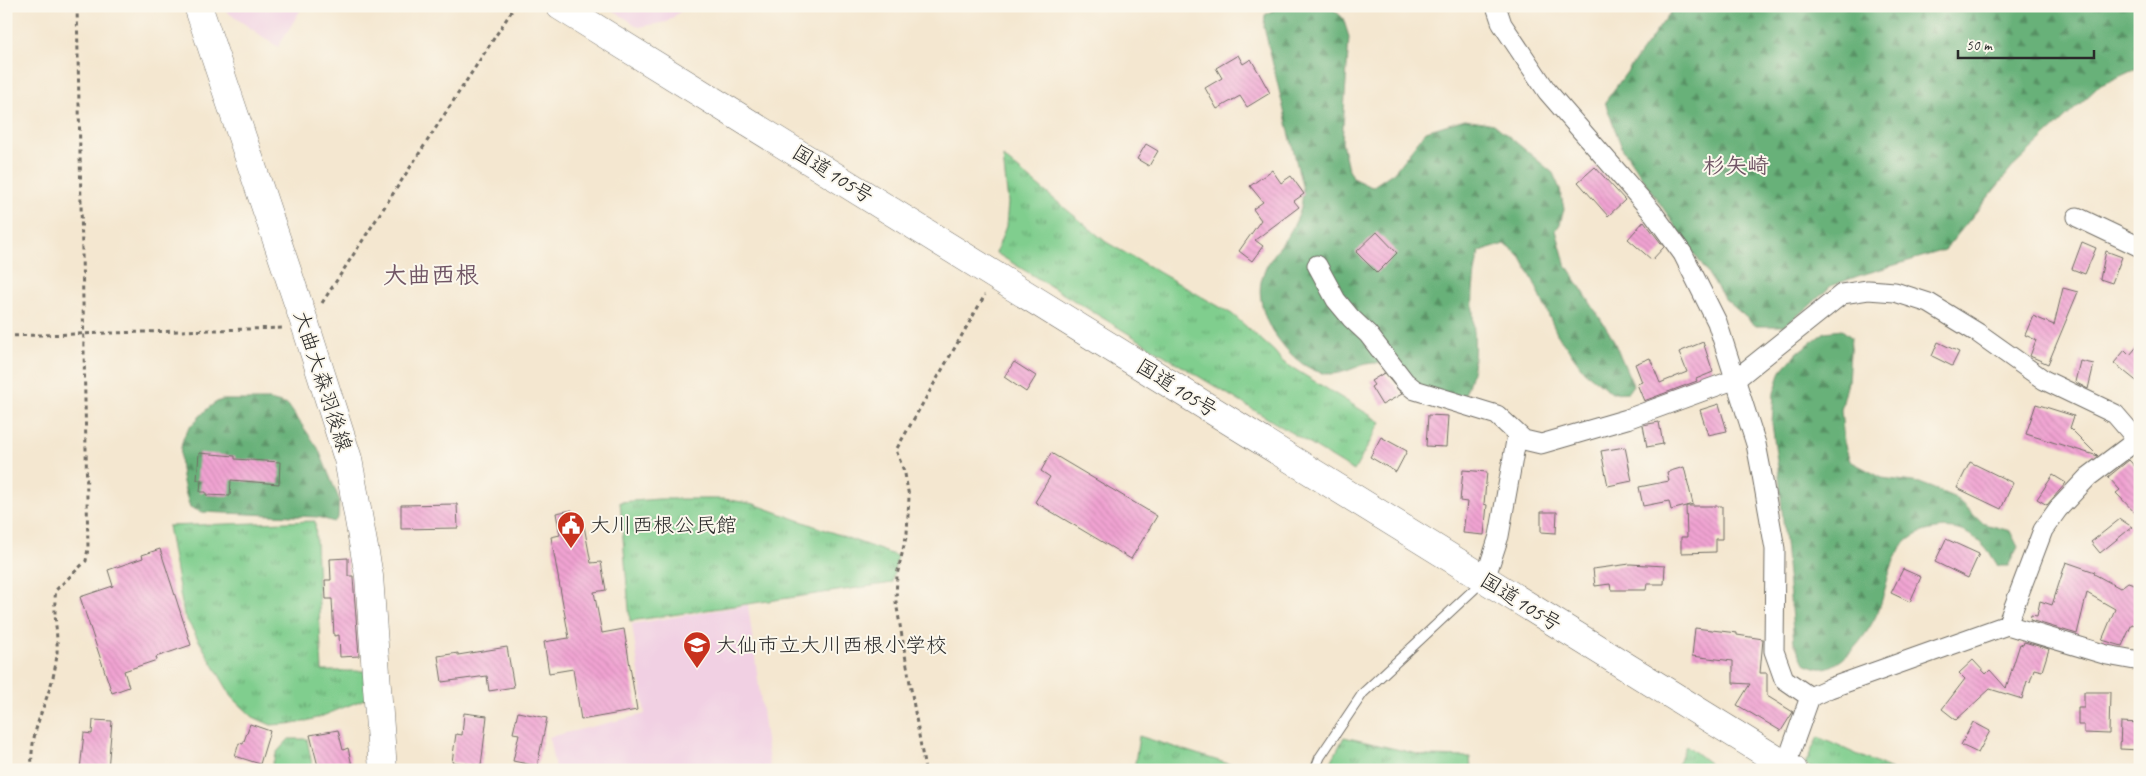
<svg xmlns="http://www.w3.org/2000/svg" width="2146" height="776" viewBox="0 0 2146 776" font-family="Caveat,'Klee One',sans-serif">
<defs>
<pattern id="grass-tufts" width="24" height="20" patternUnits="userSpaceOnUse" patternTransform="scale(1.25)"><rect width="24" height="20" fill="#80ce8e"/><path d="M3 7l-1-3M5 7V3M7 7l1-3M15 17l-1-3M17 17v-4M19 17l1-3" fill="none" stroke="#69a774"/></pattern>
<pattern id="forest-firs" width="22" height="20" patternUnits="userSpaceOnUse" patternTransform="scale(1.25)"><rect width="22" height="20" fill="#68b179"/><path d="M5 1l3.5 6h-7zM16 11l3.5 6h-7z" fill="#569063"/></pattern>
<pattern id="building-back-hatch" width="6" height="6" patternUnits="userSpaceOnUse" patternTransform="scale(1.25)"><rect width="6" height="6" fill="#f0a3d2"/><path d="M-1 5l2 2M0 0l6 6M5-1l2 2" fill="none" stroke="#ce8cb4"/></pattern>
</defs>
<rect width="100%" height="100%" fill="#fbf7ec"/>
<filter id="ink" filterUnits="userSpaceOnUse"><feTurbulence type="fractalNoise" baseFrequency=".02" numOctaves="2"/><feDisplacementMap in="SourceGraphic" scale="10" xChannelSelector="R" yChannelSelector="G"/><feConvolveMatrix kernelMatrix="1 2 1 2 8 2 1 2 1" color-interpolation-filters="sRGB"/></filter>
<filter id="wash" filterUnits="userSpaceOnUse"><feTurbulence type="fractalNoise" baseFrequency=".0096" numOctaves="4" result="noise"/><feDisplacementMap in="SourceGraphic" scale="20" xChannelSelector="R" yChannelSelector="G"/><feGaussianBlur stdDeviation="1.12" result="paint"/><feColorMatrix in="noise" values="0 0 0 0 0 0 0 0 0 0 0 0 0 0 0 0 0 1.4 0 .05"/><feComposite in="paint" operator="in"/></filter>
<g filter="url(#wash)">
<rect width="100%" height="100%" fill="#f4e7d0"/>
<g fill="#f1d0e3">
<path d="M225,6H303L278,47L227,12Z"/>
<path d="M606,6H687L667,22L639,27Z"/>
<path d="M748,605L770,770H555L549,737L645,714L632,624Z"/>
</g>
<g fill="url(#grass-tufts)" stroke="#567c5c">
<path d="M1003,157L1106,242L1232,314L1274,351L1283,362L1381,422L1354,471L996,253L1006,226L1008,203Z"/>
<path d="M659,499H724L754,504L897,556L892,583L630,621L620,502Z"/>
<path d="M315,521L322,671H366L367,698L320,717L299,723L271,725L253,717L232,697L184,615L168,526Z"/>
<path d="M1139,736L1235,766L1234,770H1134Z"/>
<path d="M1344,737L1426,756L1470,757L1471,770H1327Z"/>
<path d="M1818,737L1892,770H1817L1805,764Z"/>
<path d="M289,739H307L313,770H270L277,752Z"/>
<path d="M1686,745L1718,770H1676Z"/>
</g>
<g fill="url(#forest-firs)" stroke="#4a6e52">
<path d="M1330,6L1343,18L1349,37L1342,142L1347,165L1354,179L1372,187L1394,172L1426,131L1465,119L1494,124L1553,173L1560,189L1564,209L1560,224L1556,230L1565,263L1612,337L1633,385L1628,392L1612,393L1584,371L1557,334L1534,282L1520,256L1505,244L1479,252C1476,265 1474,278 1473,291C1471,332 1482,359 1463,398L1453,404L1382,364C1360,358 1343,382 1316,371C1298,364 1287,351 1276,336C1268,326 1265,318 1262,305C1253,268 1280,253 1295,223C1301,212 1302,202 1303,190L1264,27L1265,15L1280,7Z"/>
<path d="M1675,6H2140V67L2099,86L2012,168L1945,250L1858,276L1831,286L1804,311L1783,326H1756L1725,299L1622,148L1605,102Z"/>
<path d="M1842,330L1851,337L1848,382L1841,410L1844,442L1850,461L1882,478L1920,483L1956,498L1982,523L2010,531L2018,547L2008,566H1998C1982,539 1963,523 1930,530C1917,533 1906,539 1899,551C1888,569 1886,590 1879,609C1872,628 1843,671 1819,668C1814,667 1809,665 1804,663L1794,642L1779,476L1772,423L1774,393L1781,371L1798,352L1825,332Z"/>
<path d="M222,400H270L288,405L318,448L339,499L338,518L334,522L318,517L201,512L190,507C183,488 174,450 187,431C191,425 196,421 200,416C206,410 214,402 222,400Z"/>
</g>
<g id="blocks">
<g fill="url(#building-back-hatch)">
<path d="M1238,55L1243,64L1251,59L1270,93L1247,107L1240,96L1217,109L1205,88L1222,78L1216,68Z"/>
<path d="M1146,144L1158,151L1149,166L1137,159Z"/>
<path d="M1595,167L1625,200L1608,216L1578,182Z"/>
<path d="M1272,170L1281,183L1291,176L1304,194L1294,201L1299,207L1255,240L1263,246L1252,261L1239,251L1261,220L1253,209L1263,202L1250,186Z"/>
<path d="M1644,221L1664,247L1652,260L1628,239Z"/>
<path d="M1377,232L1397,253L1377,273L1356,252Z"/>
<path d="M2082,242L2096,248L2085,274L2072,269Z"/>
<path d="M2106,251L2122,257L2112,283L2100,279Z"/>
<path d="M2063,288L2078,292L2048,364L2030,356L2036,340L2025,335L2033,316L2054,325Z"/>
<path d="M1703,342L1713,372L1696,379L1697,381L1644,401L1637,384L1642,382L1635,364L1650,358L1660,383L1687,372L1679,352Z"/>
<path d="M1938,342L1959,352L1952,366L1932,356Z"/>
<path d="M2140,343V384L2114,363L2125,350L2130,355Z"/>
<path d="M2080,361L2094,364L2088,389L2075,382Z"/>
<path d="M1014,362L1036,376L1026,392L1004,377Z"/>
<path d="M1384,373L1402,394L1382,405L1371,387L1374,385L1371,381Z"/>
<path d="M1719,404L1727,431L1708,435L1700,410Z"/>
<path d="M2036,404L2074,416L2070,428L2098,456L2026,434Z"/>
<path d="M1428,415L1448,416L1446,447L1426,446Z"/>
<path d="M1659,422L1663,444L1647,447L1643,425Z"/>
<path d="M1381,437L1407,451L1396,472L1370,457Z"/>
<path d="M1625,447L1632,481L1608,486L1601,451Z"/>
<path d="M199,453L235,456V459L280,462L279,484L231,480L230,496L206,495V492H200L201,480H197Z"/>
<path d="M1051,453L1157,516L1131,559L1035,502L1050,477L1041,471Z"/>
<path d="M2129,460L2140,472V518L2116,493L2120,490L2108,477Z"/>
<path d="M1970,462L2013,483L2001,509L1957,488Z"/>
<path d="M1684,467L1693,504L1671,510L1669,501L1643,506L1639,487L1669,481L1667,472Z"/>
<path d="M1463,470L1487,472L1484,504L1487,505L1484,535L1463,533L1467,502L1460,501Z"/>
<path d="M2053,475L2066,483L2047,505L2037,499Z"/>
<path d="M457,504L458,528L401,529V505Z"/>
<path d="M1686,506H1722V539H1716V552L1681,553V537H1687Z"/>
<path d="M572,510L575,527L584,526L591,563L601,562L606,590L594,592L602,633L624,629L637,710L581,720L573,669L549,673L544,642L569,638L551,537L560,535L556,513Z"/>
<path d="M1541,512H1557L1556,533L1541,532Z"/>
<path d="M2120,519L2132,527L2100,553L2091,542Z"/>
<path d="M1946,539L1979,554L1968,578L1935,562Z"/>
<path d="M160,549L191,645L156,657L157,660L124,671L129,687L112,693L80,597L113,586L108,570L143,558L142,555Z"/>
<path d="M348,558V576H353V578L359,656L340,657L339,635L334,636L332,599H326L325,580H331L330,559Z"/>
<path d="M2066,562L2095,572L2094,574L2120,588L2128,582L2140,586V614L2135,625L2132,624L2122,646L2102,640L2115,609L2087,593L2077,634L2030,620L2031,615L2037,616L2040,601L2052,605Z"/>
<path d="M1630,564L1665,566L1664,584H1647L1646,590H1611L1610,584L1595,586L1593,569Z"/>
<path d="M1903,569L1921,577L1910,602L1891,593Z"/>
<path d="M1695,628L1737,633V635L1763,639L1760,673H1767V696L1793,712L1781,731L1737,705L1750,684L1733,683V661L1692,656Z"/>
<path d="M2024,642L2049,649L2042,671L2034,669L2030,682L2027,681L2022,699L1990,689L1956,720L1942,709L1965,679L1959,673L1973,660L1986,674L1990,670L2006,688L2020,644L2023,645Z"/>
<path d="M507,647L514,687L489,691L487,676L442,682L438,656L458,653V655Z"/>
<path d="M2084,692H2110L2109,734L2084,733V725H2078V708H2084Z"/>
<path d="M518,712L547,718L537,766L513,761L519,734L513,733Z"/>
<path d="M464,713L487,716L481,766L452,762L456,734L462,735Z"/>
<path d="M93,720L112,721L108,770H80L84,733L92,734Z"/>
<path d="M1973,722L1990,731L1978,753L1961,745Z"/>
<path d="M2121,722L2140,723V750L2120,749Z"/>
<path d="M250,724L270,731L260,764L235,756L239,743L243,744Z"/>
<path d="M338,730L343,750L348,748L353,770H319L310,735Z"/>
</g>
</g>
</g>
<g filter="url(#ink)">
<use href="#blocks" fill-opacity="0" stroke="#716d65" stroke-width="1"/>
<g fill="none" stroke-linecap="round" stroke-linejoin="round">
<g stroke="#716d65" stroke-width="11">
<path id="service" d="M1315,770L1320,757L1363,693L1483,581"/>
</g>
<g stroke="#716d65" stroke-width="21">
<g id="minor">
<path d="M1496,6L1502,24L1547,91L1653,213L1683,254L1717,322L1756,444L1762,475L1775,549L1774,651L1784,679L1810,697L1784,770"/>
<path d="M2077,217L2140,247"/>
<path d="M1317,265L1336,300L1351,318L1368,334L1405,382L1415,390L1497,415L1524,440L1541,444L1627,419L1736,379L1842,294L1868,290L1895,292L1929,303L1978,333L2044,380L2115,414L2140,443"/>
<path d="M1485,579L1499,536L1517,435"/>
<path d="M2007,625L2043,530L2058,509L2088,477L2137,440"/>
<path d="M1810,697L1830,688L2007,625L2107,655L2140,661"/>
</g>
</g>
<g stroke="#716d65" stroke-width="29">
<path id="primary" d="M198,6L306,327L348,459L369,576L383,770"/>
</g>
<g stroke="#716d65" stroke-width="29">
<path id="trunk" d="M560,6L1793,770"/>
</g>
<g stroke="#716d65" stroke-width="3" stroke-dasharray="4 4" stroke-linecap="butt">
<path d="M322,303L515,6"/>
<path d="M6,336L283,328"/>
<path d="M32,770C29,725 50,703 56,662C60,638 52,614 56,590L86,561L88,548L77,6"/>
<path d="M925,770L896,602L897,575L907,533L909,497L905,474L896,450L985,295"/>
</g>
<use href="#service" stroke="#fff" stroke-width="9"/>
<use href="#minor" stroke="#fff" stroke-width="19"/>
<use href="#primary" stroke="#fff" stroke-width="28"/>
<use href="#trunk" stroke="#fff" stroke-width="28"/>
</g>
</g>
<defs>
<g id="civic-pin" transform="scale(1.4375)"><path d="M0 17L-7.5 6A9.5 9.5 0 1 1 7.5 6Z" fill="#c8321e" stroke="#fbf7ec"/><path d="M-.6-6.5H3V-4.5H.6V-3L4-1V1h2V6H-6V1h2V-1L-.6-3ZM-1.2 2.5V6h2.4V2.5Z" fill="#fff"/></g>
<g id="school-pin" transform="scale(1.4375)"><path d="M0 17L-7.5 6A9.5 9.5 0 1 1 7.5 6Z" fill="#c8321e" stroke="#fbf7ec"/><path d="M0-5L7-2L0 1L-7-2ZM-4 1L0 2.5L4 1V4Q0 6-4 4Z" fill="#fff"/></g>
</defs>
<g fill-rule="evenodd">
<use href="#civic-pin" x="571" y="525"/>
<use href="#school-pin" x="697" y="645"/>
</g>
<g text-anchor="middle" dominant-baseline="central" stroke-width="4" stroke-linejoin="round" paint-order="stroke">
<g font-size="21" fill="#2b2b2b" stroke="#fbf7ec">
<text transform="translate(833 174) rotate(32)">国道105号</text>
<text transform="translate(323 381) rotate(72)">大曲大森羽後線</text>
<text transform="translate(1177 388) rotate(32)">国道105号</text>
<text transform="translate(1521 602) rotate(32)">国道105号</text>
</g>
<g font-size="21" fill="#2b2b2b" stroke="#fbf7ec" text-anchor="start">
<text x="590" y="525">大川西根公民館</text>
<text x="716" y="645">大仙市立大川西根小学校</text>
</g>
<g font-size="22" font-weight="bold" fill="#705565" stroke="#fbf7ec">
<text x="1736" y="166">杉矢崎</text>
</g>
<g font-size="24" font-weight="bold" fill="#705565" stroke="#fbf7ec">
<text x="431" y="275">大曲西根</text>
</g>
</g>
<rect width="2146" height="776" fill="none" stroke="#fbf7ec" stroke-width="25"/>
<path d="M1958 50v8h136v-8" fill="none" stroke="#2b2b2b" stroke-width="2.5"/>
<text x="1966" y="50" font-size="15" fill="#2b2b2b" stroke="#fbf7ec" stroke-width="4" paint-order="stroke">50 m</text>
</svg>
